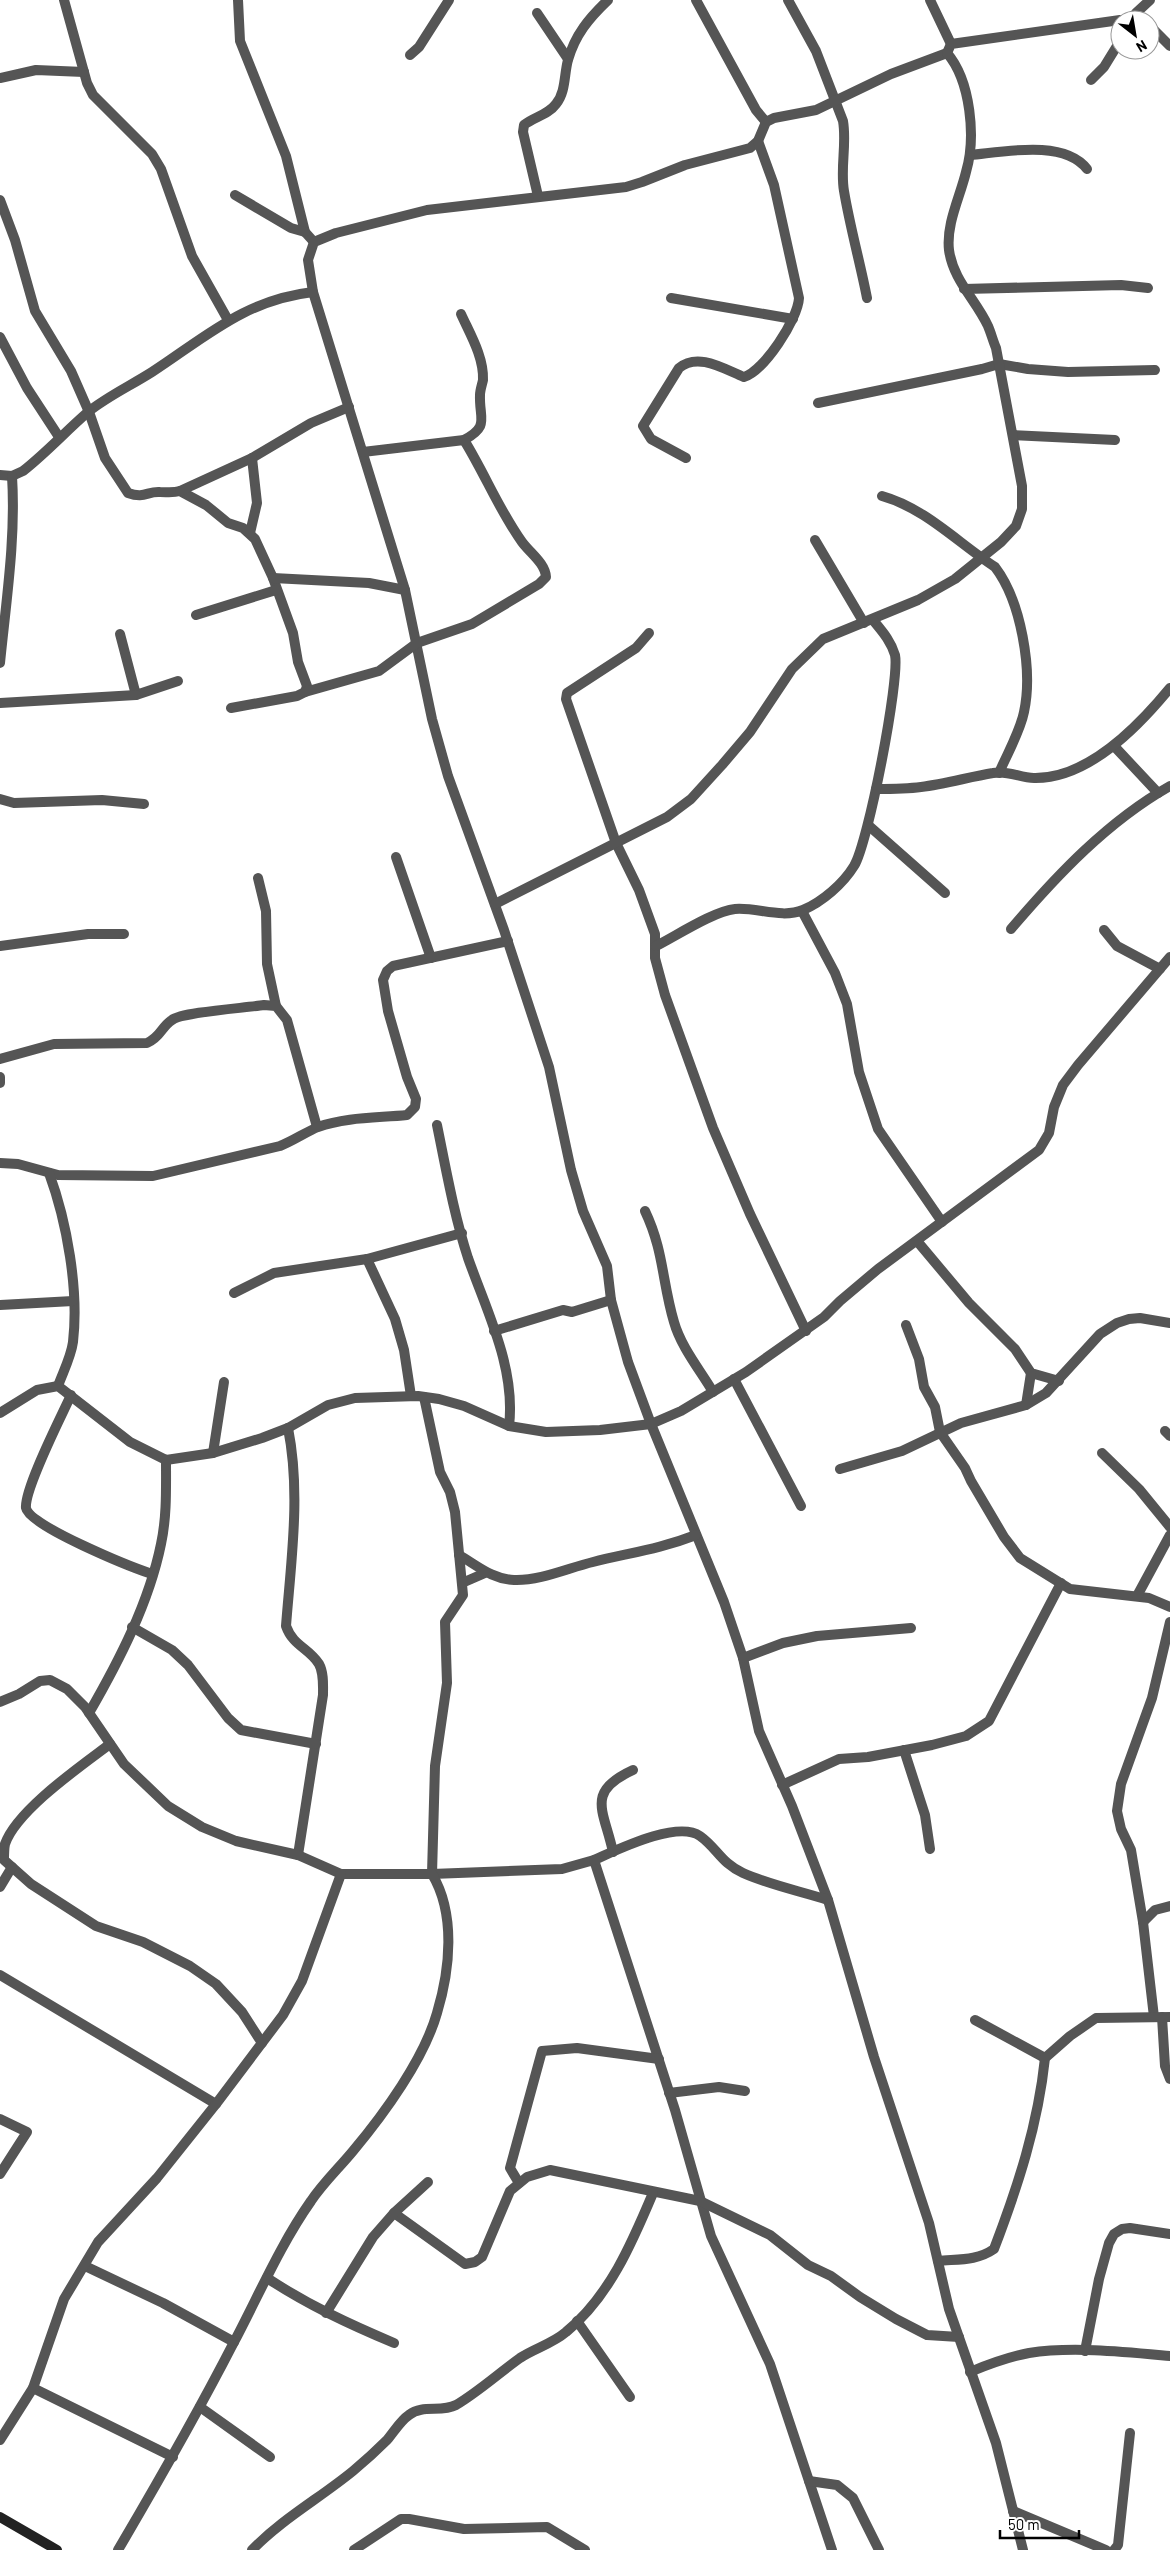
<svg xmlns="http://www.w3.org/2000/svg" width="1170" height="2550" viewBox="0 0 1170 2550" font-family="Barlow,sans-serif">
<rect width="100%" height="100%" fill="#fff"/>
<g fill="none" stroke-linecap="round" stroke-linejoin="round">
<g stroke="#555" stroke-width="10">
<path d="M64,0L87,83L93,95L152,154L161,169L192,256L228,320"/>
<path d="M238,0L240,41L286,156L305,232L314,242"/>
<path d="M696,0L756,110L766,122"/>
<path d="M788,0L816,51L843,121C847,144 840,168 844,191C850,227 860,262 867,298"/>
<path d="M930,0L951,44"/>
<path d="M537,13L568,59"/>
<path d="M1134,20L1136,13L1150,0"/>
<path d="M1150,26L1170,46"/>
<path d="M947,53L891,74L816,110L774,118L766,122L758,141L750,148L685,165L642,182L626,187L427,210L336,233L314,242L308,260L313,292L405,590L432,719L448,776L504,930L549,1067L571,1170L583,1211L607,1266L611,1300L628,1362L651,1424L724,1602L743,1658L759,1731L792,1806L828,1900L874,2057L929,2223L949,2309L996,2443L1023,2550"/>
<path d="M947,53L951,44L1120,20"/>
<path d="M410,55L419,47L449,0"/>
<path d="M0,78L36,70L84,72"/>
<path d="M1091,80L1104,67L1120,41"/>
<path d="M970,155C1003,152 1064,139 1087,169"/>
<path d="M235,195L291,228L305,232"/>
<path d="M538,196L523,132L524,125C534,117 548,115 556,104C566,92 564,74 568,60C575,35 589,18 608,0"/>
<path d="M0,200L15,240L35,311L71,371L89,412L105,458L128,493C145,499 147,491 160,492C168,492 173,493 180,491L206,505L228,523L243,528L255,539L273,578L293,633L298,662L307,686L305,692L297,696L231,708"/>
<path d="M964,289L1121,285L1148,288"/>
<path d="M671,298L793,319"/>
<path d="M0,337L27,388L59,437"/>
<path d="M818,403L982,369L999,364L1028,369L1068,372L1155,370"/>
<path d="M1013,435L1115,440"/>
<path d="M363,452L464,440C490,426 479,419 480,395C480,390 482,385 483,380C484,357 470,334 461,314"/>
<path d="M686,458L651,439L643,426L679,368C698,352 724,369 744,377C764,371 798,319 799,298L774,185L758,141"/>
<path d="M0,475L12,476L23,471C46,453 66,431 88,412C108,396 130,386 152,372C207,336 245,300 313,292"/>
<path d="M180,491L252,458L311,423L349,407"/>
<path d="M882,496C925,508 958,543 995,567C1021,601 1033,670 1024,712C1020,732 1007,754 999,773"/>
<path d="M250,533L257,503L252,458"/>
<path d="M815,540L864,623"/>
<path d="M273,578L369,583L405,590"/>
<path d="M196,615L276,590"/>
<path d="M649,633L636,648L567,693L566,699L616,843L639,890L655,934V958L665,995L713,1128L750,1214L806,1331"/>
<path d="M120,634L136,695L178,681"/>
<path d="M0,663C6,602 16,538 12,476"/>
<path d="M305,692L379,671L417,643L472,624L539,584L546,577C545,563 530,553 522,542C499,510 485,474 464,440"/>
<path d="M0,703L136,695"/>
<path d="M1114,746L1158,793"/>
<path d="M876,789C891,789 906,789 921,787C945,784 969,777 993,773C1008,770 1020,778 1034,778C1088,779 1138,727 1170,688"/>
<path d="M0,799L14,803L102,800L144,804"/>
<path d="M868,825L945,893"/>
<path d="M396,857L431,958"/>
<path d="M258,878L266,911L267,964L276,1006"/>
<path d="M495,904L667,817L691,799L722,765L750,732L792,669L823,639L918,600L955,579L1001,542L1016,526L1022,509V486L996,348C993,341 991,333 988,326C976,300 953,280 949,250C946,224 960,197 966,172C976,138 971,81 947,53"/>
<path d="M802,911L835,973L847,1004L859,1072L878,1129L942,1222"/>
<path d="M1011,929C1057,875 1108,821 1170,786"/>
<path d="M1104,930L1117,946L1160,969"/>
<path d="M0,946L88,934H124"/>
<path d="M656,946C676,936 714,911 735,909C757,907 781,919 803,910C822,902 843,884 854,866C868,844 900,679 895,655C891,641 882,631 873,620"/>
<path d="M0,1059L54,1044L147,1043C161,1037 161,1027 172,1020C182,1012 246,1008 264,1005L276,1006L287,1020L317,1127"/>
<path d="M0,1077V1083"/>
<path d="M437,1125C446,1169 454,1215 468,1258C487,1312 516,1368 509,1426"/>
<path d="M0,1163L18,1164L58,1175L153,1176L280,1146C293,1141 306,1132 318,1127C346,1117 378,1118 407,1115L415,1107L416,1099L407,1077L388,1011L383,980L387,971L393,966L508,941"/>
<path d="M49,1173C67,1222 79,1290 73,1342C71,1357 63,1372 58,1386"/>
<path d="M645,1211C664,1251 662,1282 674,1322C681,1347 700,1370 713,1392"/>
<path d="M917,1241L969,1303L1015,1349L1031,1373L1059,1381"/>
<path d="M367,1259L395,1319L404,1350L411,1396"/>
<path d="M234,1293L274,1273L367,1259L462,1233"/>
<path d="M0,1305L73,1301"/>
<path d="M906,1325L919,1359L924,1387L935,1407L940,1432L965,1468L971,1481L1004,1537L1020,1558L1070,1589L1149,1598L1170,1607"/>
<path d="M494,1331L563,1310L572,1312L611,1300"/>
<path d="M734,1379L801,1506"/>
<path d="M71,1395C62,1415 24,1489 26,1508C29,1526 131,1567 152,1574"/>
<path d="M424,1397L440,1472L450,1492L455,1512L463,1595L445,1622L447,1683L435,1766L432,1874L562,1869L594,1860L675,2110L711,2236L770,2364L832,2550"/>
<path d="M1026,1405L1031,1373"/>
<path d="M0,1413L37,1390L58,1386L130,1442L166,1460L213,1453L262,1438L288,1428L328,1405L355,1398L418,1396L439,1399L464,1406L509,1426L546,1432L600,1430L651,1424L681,1411L746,1372L824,1317L840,1301L878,1269L1039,1150L1049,1133L1054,1107L1063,1085L1078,1065L1170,957"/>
<path d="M288,1428C301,1493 291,1561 286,1626C293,1646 309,1648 319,1664C324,1673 323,1686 323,1695L298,1855"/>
<path d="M1165,1431L1170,1436"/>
<path d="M213,1453L224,1382"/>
<path d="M1102,1453L1139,1489L1170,1527"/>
<path d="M840,1469L902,1451L961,1423L1026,1405L1046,1393L1100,1334L1117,1323L1129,1319L1140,1318L1170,1323"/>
<path d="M459,1555C478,1566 492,1579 514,1580C540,1581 568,1568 593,1562C629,1553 660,1549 696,1535"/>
<path d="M462,1583L485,1573"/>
<path d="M1137,1596L1170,1535"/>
<path d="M132,1627L172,1650L188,1665L228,1718L241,1730L316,1744"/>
<path d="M743,1658L783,1643L817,1636L911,1628"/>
<path d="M0,1702L19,1694L40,1681L50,1680L67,1689L85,1707L124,1764L168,1806L202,1827L236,1841L298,1855L341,1874H432C456,1914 450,1970 437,2013C424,2059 384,2114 353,2151C339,2168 323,2183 311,2201C280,2245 258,2297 233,2344C197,2414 158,2482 118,2550"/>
<path d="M89,1713C119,1661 149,1603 161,1544C167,1516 166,1488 166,1460"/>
<path d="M110,1744C81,1766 17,1810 5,1844C4,1849 4,1855 4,1860L31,1884L96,1926L143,1942L190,1966L216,1984L242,2012L262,2043"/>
<path d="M904,1750L925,1815L930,1849"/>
<path d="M782,1785L839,1759L868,1757L932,1745L966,1736L989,1721L1061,1583"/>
<path d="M613,1852C604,1810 585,1792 633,1770"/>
<path d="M594,1860C617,1850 677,1820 700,1836C717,1848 721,1863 743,1873C770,1885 800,1891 828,1900"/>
<path d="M0,1887L12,1867"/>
<path d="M1143,1922L1155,1910L1170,1906"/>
<path d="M0,1975L216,2104"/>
<path d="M1154,2017L1143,1922L1131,1850L1121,1829L1117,1811L1121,1784L1152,1698L1170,1622"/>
<path d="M1162,2017L1165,2066L1170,2079"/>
<path d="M975,2020L1045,2058"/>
<path d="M669,2093L719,2087L745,2091"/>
<path d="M0,2119L27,2132L0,2174"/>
<path d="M519,2183L510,2168L542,2051L577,2048L659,2059"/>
<path d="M394,2213L465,2264L475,2262L482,2257L510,2191L527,2177L550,2170L700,2201L770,2235L808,2265L831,2276L860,2297L896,2319L927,2335L959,2337"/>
<path d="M938,2261C958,2259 977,2261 994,2249C1018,2186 1038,2125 1045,2058L1070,2036L1096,2018L1170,2017"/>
<path d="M85,2266L163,2303L234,2342"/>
<path d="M267,2278C308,2305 349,2324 394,2343"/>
<path d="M326,2313L373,2237L394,2213L428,2182"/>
<path d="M577,2321L630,2397"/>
<path d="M1085,2351L1099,2279L1109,2243L1114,2234L1122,2229L1130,2228L1170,2234"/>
<path d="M970,2372C989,2364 1008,2357 1029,2353C1072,2346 1127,2352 1170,2356"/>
<path d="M33,2388L173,2457"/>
<path d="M200,2407L270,2457"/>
<path d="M0,2440L33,2388L64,2299L98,2242L157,2178L216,2104L283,2015L302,1981L341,1874"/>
<path d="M809,2481L837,2485L853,2498L879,2550"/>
<path d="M1013,2511L1106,2550"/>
<path d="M252,2550C282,2519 320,2498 353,2471C365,2461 376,2451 387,2440C394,2432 400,2421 409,2415C423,2404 441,2413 456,2405C478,2392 499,2373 520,2358C535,2348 552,2344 566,2332C609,2297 632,2243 653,2193"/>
<path d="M354,2550L401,2519H409L464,2529L547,2527L585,2550"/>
<path d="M1114,2550L1118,2545L1130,2433"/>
</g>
<path stroke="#222" stroke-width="10" d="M0,2517L57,2550"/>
</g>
<g transform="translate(1135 35) rotate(149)"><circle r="24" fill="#ffffff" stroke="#999999"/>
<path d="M0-4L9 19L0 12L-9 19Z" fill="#000000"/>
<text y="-8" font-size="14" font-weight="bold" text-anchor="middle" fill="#000000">N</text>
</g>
<path d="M1000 2530v8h79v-8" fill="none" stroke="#000000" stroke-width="2.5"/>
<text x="1008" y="2530" font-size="15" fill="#000000" stroke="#ffffff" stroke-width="4" paint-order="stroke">50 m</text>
</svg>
